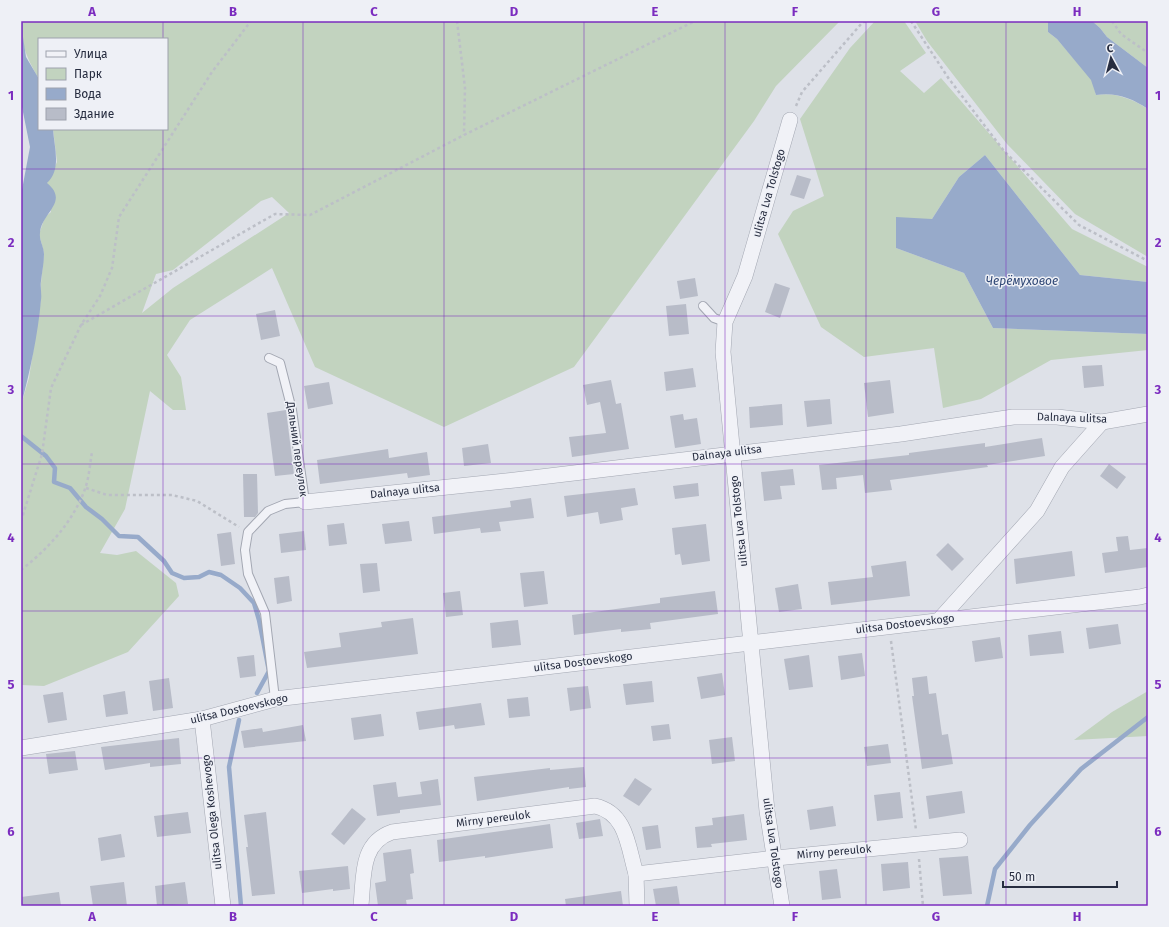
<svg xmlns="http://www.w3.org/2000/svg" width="1169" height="927" viewBox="0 0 1169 927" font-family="'Fira Sans',sans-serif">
<rect width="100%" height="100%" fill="#dee1e8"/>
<g fill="#c2d3bf" fill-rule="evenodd">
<path d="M23,21H840L776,86L754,121L574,367L444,427L315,367L272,268L190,320L167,355L181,377L186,410H173L150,391L125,509L100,553L117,555L136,551L176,583L179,596L128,652L44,686L21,685V405L29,378L41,299V283L44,253L39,234L45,217L51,212L47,183L57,162L53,129H167V39H39V79C29,62 18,41 23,21ZM272,197L289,213L173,288L142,313L156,274L173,270L261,201Z"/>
<path d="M875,21H904L926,53L900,71L924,93L941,78L1072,229L1148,267V282L1080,275L985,155L959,177L932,219L896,248L964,273L993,328L1148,334V350L1051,360L981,399L943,408L934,348L864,357L821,327L778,234L793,211L824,196L800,119L850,48Z"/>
<path d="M915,21H1048V32L1057,39L1092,80L1096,95C1115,92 1132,99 1148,109V257L1075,214L1007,144L927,41Z"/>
<path d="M1092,21H1148V68L1107,37L1100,28Z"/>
<path d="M1148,691V736L1074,740L1112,712Z"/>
</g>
<g fill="#97aaca">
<path d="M21,21H23V37L26,57L39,79V129H53C54,147 62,169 47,183C70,202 41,213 40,233C39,240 44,247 44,254C44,263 42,272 41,281C40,287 42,294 41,300C38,334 30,372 21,405V195L30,147L21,102Z"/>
<path d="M1048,21H1092L1100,28L1107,37L1148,68V109C1132,98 1115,92 1096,95L1091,80L1057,39L1048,32Z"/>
<path d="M985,155L1080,275L1148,282V334L993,328L964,273L896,248V217L932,219L959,177Z"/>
</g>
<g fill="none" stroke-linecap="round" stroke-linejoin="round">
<g stroke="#97aaca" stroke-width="4.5">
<path d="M21,436L46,456L55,468L54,482L70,488L86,507L102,519L119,536L138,537L164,561L172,573L184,578L199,577L209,572L221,575L240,588L254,603L259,620L269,671L257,693"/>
<path d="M239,720L229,767L241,906"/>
<path d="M987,906L995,869L1030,825L1081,769L1148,717"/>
</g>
</g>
<g fill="#b8bcc8">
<path d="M797,175L811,179L804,199L790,195Z"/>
<path d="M695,278L698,296L680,299L677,281Z"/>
<path d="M775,283L790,288L780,318L765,312Z"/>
<path d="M686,304L689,334L669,336L666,306Z"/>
<path d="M275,310L280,336L261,340L256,314Z"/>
<path d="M1102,365L1104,386L1084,388L1082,366Z"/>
<path d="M693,368L696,387L666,391L664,372Z"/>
<path d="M611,380L616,404L621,403L629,449L572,457L569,437L606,433L600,402L587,405L583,385Z"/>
<path d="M890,380L894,413L868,417L864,383Z"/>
<path d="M329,382L333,404L308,409L304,386Z"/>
<path d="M830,399L832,424L807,427L804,401Z"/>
<path d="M782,404L783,425L750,428L749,407Z"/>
<path d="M286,410L294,474L275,476L267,413Z"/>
<path d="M683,414L684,420L697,418L701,444L675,448L670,416Z"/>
<path d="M1042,438L1045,456L987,465L988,467L890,480L892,490L865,493L863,475L836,478L837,489L822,490L819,465L909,455V453L985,443V447Z"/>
<path d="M488,444L491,463L464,466L462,448Z"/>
<path d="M388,449L389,458L427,452L430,475L408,478L407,473L320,484L317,460Z"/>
<path d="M1109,464L1126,477L1117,489L1100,476Z"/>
<path d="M793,469L795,485L780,486L782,499L764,501L761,472Z"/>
<path d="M243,474H257L258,513L255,517H244Z"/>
<path d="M698,483L699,496L675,499L673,486Z"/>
<path d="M635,488L638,505L621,508L623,520L600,524L598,512L567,517L564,496Z"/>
<path d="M531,498L534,518L499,522L501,531L481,533L480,528L434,534L432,517L511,507L510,501Z"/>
<path d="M409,521L412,541L385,544L382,524Z"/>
<path d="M344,523L347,544L329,546L327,525Z"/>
<path d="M706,524L710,561L682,565L680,554L675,555L672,528Z"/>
<path d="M304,531L306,550L281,553L279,534Z"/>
<path d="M231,532L235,564L221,566L217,534Z"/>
<path d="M1128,536L1130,550L1148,548V567L1105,573L1102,553L1118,551L1116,537Z"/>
<path d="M948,543L964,559L952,571L936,555Z"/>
<path d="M1072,551L1075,576L1016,584L1014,559Z"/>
<path d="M906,561L910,596L831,605L828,582L873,577L871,566Z"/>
<path d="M377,563L380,591L363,593L360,564Z"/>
<path d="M544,571L548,604L524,607L520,573Z"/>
<path d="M289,576L292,601L277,604L274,578Z"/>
<path d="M798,584L802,609L779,612L775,588Z"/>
<path d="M460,591L463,615L446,617L443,593Z"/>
<path d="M715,591L718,614L650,623L651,629L621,632V629L574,635L572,615L660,603V598Z"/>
<path d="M413,618L418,654L307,668L304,652L341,647L339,633L382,627L381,622Z"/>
<path d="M518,620L521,645L492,648L490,623Z"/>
<path d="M1118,624L1121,644L1089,649L1086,628Z"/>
<path d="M1061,631L1064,653L1030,656L1028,635Z"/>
<path d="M1000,637L1003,658L975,662L972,641Z"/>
<path d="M862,653L865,676L841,680L838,656Z"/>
<path d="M254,655L256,676L240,678L237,657Z"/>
<path d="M809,655L813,687L789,690L784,659Z"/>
<path d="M722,673L725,695L701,699L697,677Z"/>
<path d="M927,676L929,694L936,693L942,735L948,734L953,764L922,769L912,696H914L912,678Z"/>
<path d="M169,678L173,708L153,711L149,681Z"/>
<path d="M652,681L654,702L626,705L623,684Z"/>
<path d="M588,686L591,708L570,711L567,688Z"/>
<path d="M125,691L128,714L106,717L103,695Z"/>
<path d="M63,692L67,720L48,723L43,695Z"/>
<path d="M528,697L530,716L509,718L507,699Z"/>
<path d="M481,703L485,725L455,729L454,725L419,730L416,712Z"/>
<path d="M381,714L384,736L354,740L351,718Z"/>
<path d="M669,724L671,739L653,741L651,726Z"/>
<path d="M303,725L306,741L244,748L241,731L262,728L263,732Z"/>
<path d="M732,737L735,761L712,764L709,740Z"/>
<path d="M179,738L181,764L150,767V763L105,770L101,747Z"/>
<path d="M888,744L891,763L867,766L864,747Z"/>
<path d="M75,751L78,770L49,774L46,754Z"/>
<path d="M584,767L586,787L569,789V787L477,801L474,777L550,768V770Z"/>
<path d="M635,778L652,789L639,806L623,796Z"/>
<path d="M438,779L441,805L400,810V813L377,816L373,785L396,782L398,797L422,794L420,782Z"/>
<path d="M962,791L965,813L929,819L926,796Z"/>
<path d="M900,792L903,818L877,821L874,795Z"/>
<path d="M833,806L836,826L810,830L807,810Z"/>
<path d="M352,808L366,819L344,845L331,834Z"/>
<path d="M188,812L191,833L157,837L154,816Z"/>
<path d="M266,812L275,894L252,896L246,847H248L244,815Z"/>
<path d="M744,814L747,840L711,844L712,847L697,848L695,827L713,825L712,818Z"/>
<path d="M600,819L603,836L579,839L576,823Z"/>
<path d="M550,824L553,848L485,858V856L439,862L437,840Z"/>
<path d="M658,825L661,848L646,850L642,827Z"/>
<path d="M121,834L125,857L101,861L98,838Z"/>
<path d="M411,849L414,873L410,874L413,899L406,900L407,906H378L375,883L386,881L383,853Z"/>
<path d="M968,856L972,894L943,896L939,858Z"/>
<path d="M908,862L910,888L883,891L881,864Z"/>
<path d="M348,866L350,889L333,891V889L302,893L299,871Z"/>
<path d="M837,869L841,898L822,900L819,871Z"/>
<path d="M124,882L127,906H93L90,886Z"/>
<path d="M185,882L188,904L157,906L155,886Z"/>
<path d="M677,886L680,906H656L653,889Z"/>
<path d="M621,891L623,906H566L565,899Z"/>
<path d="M59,892L61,906H21V897Z"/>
</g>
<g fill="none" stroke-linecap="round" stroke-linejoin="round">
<g stroke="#a3a7b2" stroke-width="10">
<g id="lane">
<path d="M703,306L714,318L725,322"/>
<path d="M269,358L280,363L292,410L305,502L285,504L268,511L248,532L245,550L248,574L265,613L275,699"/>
</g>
</g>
<g stroke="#a3a7b2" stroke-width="16">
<g id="street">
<path d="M305,502L515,480L901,434L1013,417H1057L1102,422L1148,414"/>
<path d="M939,620L1037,511L1062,467L1102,422"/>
<path d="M202,719L223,906"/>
<path d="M21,748L202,719L275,699L1140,597L1148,595"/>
<path d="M361,905C364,877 360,843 392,832L595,806C627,813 628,847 636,874"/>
<path d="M637,906L636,874L776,858L960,840"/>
<path d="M782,906L767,811L723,352L725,322L745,276L790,120"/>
</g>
</g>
<g stroke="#bcbfc7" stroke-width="2.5" stroke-dasharray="3 3" stroke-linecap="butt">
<path d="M457,21L465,88L464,135"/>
<path d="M911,21L949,79L1004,151L1079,225L1148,261"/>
<path d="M1112,21L1121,34L1148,53"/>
<path d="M796,106L802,92L862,23L866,21"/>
<path d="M81,325L275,214L310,215L464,135L695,21"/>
<path d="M86,488L107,495H172L197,501L239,527"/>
<path d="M21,521L42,454L51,388L81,325L100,296L112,268L119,217L212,72L251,21"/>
<path d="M21,570C48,549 73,522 85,489C89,478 90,464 92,452"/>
<path d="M891,641L916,830"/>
<path d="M919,859L923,906"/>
</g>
<use href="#lane" stroke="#f1f2f7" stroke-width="8"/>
<use href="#street" stroke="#f1f2f7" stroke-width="15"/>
</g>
<path fill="none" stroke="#7b2cbf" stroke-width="1" stroke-opacity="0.55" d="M163,21V39M303,21V906M444,21V906M584,21V906M725,21V906M866,21V906M1006,21V906M163,129V906M21,169H1148M21,316H1148M21,464H1148M21,611H1148M21,758H1148"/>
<g text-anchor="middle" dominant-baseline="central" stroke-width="3" stroke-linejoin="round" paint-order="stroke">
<g font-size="11" fill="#272d40" stroke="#eef0f6">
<text transform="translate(769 193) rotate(-74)">ulitsa Lva Tolstogo</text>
<text transform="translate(1072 418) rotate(2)">Dalnaya ulitsa</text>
<text transform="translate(297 449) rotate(82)">Дальний переулок</text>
<text transform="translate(727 453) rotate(-7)">Dalnaya ulitsa</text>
<text transform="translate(405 491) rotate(-6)">Dalnaya ulitsa</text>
<text transform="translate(739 521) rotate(-96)">ulitsa Lva Tolstogo</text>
<text transform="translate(905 624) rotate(-7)">ulitsa Dostoevskogo</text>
<text transform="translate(583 662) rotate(-7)">ulitsa Dostoevskogo</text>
<text transform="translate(239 709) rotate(-13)">ulitsa Dostoevskogo</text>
<text transform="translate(212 812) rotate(-96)">ulitsa Olega Koshevogo</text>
<text transform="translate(493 819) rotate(-7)">Mirny pereulok</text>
<text transform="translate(773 843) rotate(82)">ulitsa Lva Tolstogo</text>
<text transform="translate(834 852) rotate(-5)">Mirny pereulok</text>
</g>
<g font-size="12" font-style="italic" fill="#2f4775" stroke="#eef0f6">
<text x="1022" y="281">Черёмуховое</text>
</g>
</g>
<rect width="1169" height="927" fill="none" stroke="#eef0f6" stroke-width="44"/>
<rect x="38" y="38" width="130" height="92" fill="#eef0f6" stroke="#9ea2ad"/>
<rect x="46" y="51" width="20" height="6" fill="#f1f2f7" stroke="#9ea2ad"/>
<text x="74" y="58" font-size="12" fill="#272d40">Улица</text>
<rect x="46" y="68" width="20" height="12" fill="#c2d3bf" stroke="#9ea2ad"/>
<text x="74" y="78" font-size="12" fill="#272d40">Парк</text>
<rect x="46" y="88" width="20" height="12" fill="#97aaca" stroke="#9ea2ad"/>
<text x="74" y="98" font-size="12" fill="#272d40">Вода</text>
<rect x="46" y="108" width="20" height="12" fill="#b8bcc8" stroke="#9ea2ad"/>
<text x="74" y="118" font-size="12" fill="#272d40">Здание</text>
<g transform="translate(1111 58) rotate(353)" stroke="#eef0f6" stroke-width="3" paint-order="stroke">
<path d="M0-3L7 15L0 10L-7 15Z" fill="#272d40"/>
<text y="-6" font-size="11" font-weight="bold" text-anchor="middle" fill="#272d40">С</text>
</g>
<path d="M1003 881v6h114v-6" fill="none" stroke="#272d40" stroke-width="2"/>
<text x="1009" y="881" font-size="12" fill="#272d40" stroke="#eef0f6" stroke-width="3" paint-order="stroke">50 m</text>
<rect x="22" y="22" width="1125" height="883" fill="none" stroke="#7b2cbf" stroke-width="1.5"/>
<g font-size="13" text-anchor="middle" font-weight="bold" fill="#7b2cbf">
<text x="92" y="16">A</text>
<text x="233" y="16">B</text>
<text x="374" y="16">C</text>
<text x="514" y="16">D</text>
<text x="655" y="16">E</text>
<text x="795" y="16">F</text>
<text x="936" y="16">G</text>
<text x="1077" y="16">H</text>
<text x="11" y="100">1</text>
<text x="1158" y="100">1</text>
<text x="11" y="247">2</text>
<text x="1158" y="247">2</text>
<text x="11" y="394">3</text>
<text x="1158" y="394">3</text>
<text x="11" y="542">4</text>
<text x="1158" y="542">4</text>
<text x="11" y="689">5</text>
<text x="1158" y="689">5</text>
<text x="11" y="836">6</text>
<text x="1158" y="836">6</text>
<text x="92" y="921">A</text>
<text x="233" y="921">B</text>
<text x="374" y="921">C</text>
<text x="514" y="921">D</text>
<text x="655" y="921">E</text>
<text x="795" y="921">F</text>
<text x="936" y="921">G</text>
<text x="1077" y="921">H</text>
</g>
</svg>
